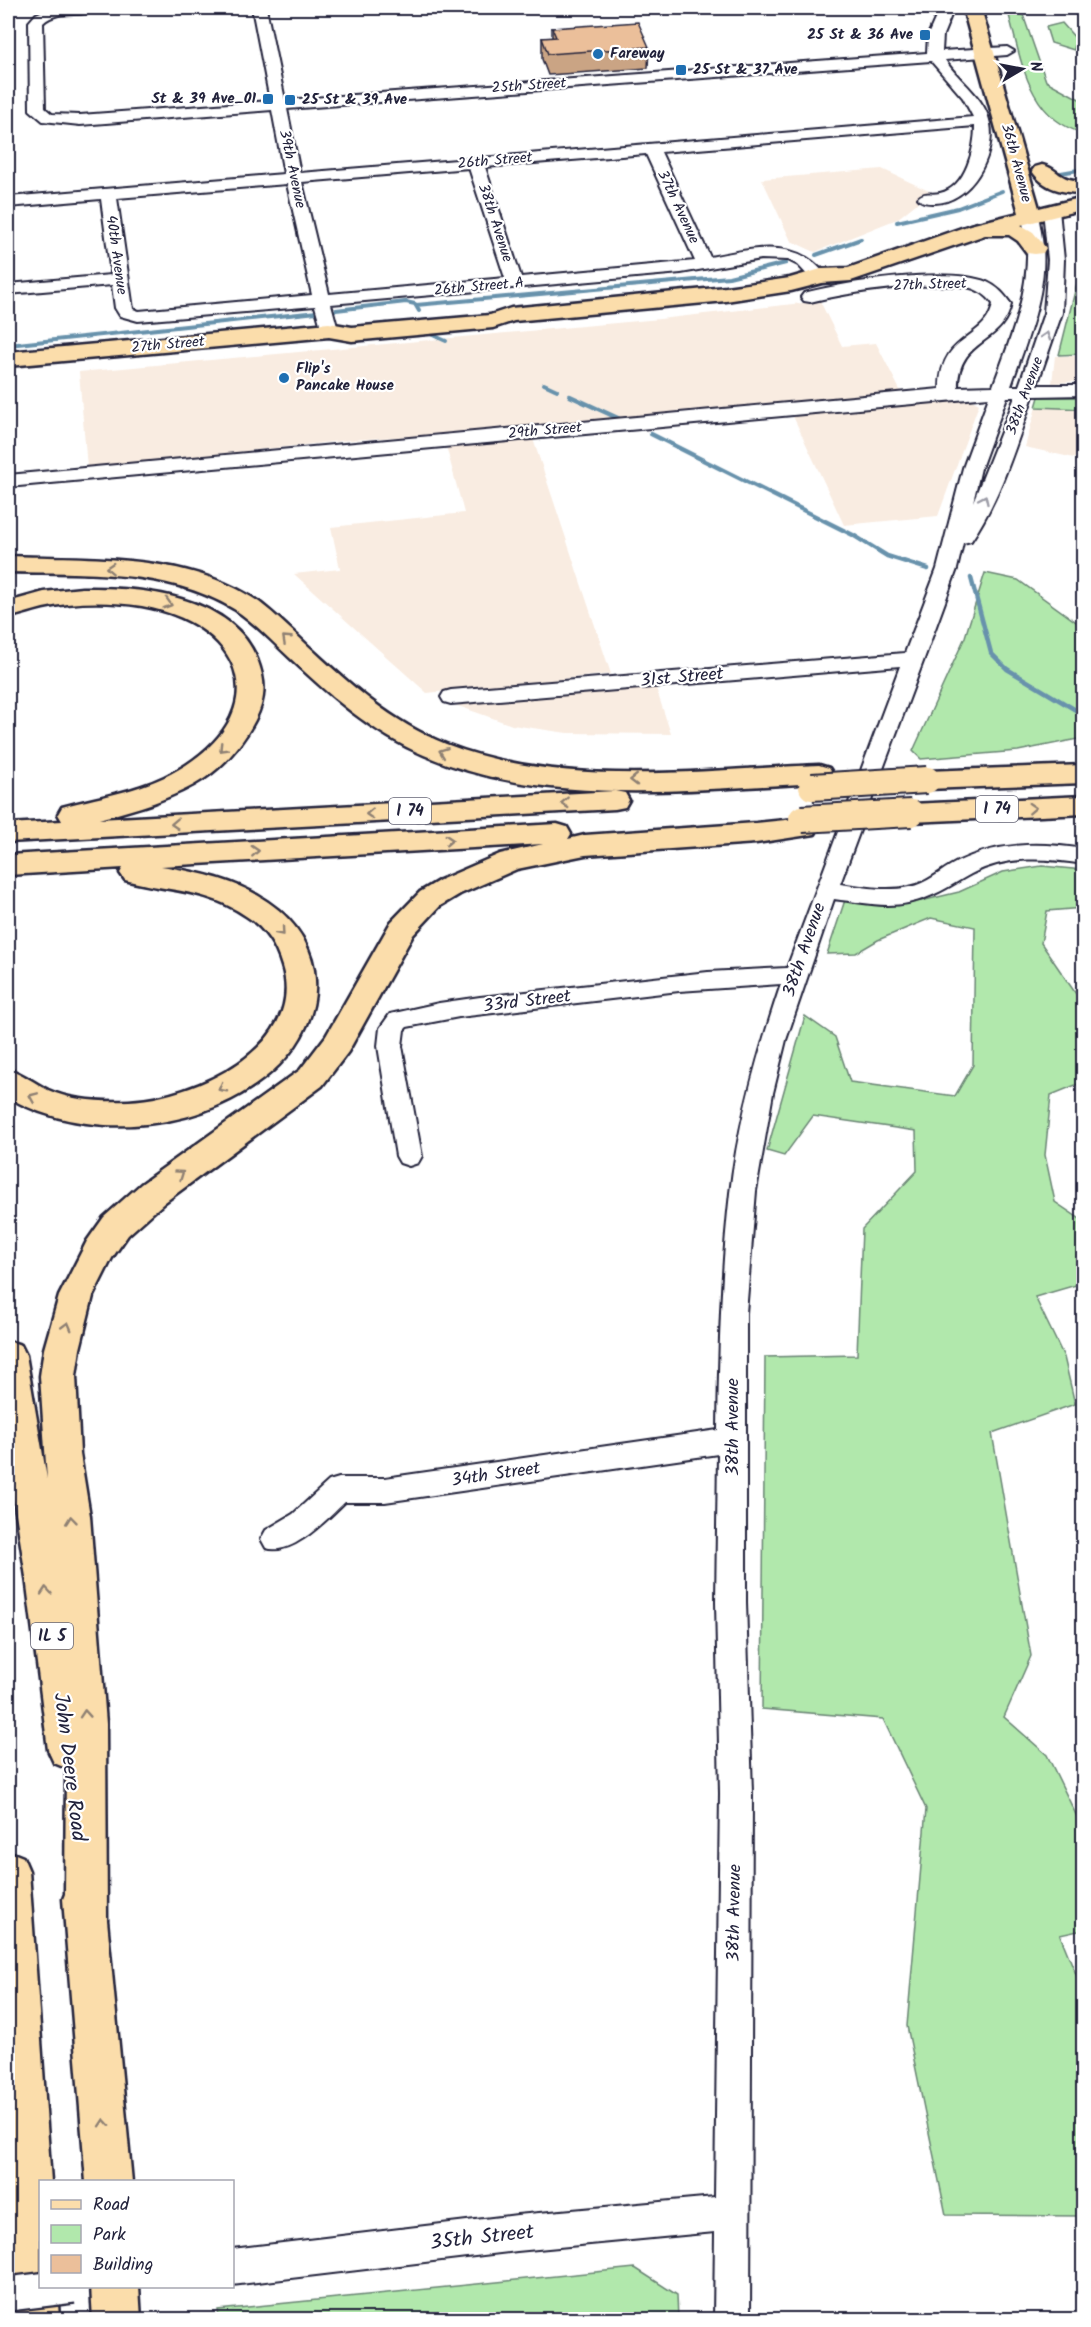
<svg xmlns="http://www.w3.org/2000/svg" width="1091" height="2327" viewBox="0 0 1091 2327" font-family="Kalam,sans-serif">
<rect width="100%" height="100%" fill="#fff"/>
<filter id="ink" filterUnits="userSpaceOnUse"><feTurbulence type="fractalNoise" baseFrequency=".0167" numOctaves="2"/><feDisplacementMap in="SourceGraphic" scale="12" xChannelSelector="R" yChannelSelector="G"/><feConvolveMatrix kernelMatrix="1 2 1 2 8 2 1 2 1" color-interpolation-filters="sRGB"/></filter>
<g filter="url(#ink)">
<g fill="#f9ece1">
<path d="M882,169L931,192L897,219L815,252L791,241L762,179Z"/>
<path d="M820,301L842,346L876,343L901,392L443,434L350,440L87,468L79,372L660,319Z"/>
<path d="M1055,356H1083V381L1052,383Z"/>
<path d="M968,398L979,404L938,516L844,525L792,414Z"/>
<path d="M1036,407L1083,409V460L1025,447Z"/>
<path d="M532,436L611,674L427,693L294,574L340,569L331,527L464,513L446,446Z"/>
<path d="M655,685L671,734L567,733L512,725L447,702Z"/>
</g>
<g fill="#b1e8ac" stroke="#6a8574" stroke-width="1.5">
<path d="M1007,8H1025L1021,9L1046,81L1083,101V133C1026,118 1021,56 1007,8Z"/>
<path d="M1062,23L1076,39L1074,50L1051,43L1046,27Z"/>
<path d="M1083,272V354L1059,355L1079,275Z"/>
<path d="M1039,397H1083V409L1036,407Z"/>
<path d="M985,573L1018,580L1083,627V738L1018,751L921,759L913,751L965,637Z"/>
<path d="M1042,866L1083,870V908L1047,911L1041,943L1083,1004V1082L1051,1095L1045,1155L1055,1202L1083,1221V1283L1035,1297L1064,1357L1075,1404L992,1433L1031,1656L1004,1717L1047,1755L1083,1829V1930L1060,1935L1083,1991V2216L946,2215L907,2026L926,1809L883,1719L762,1709L765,1357L857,1355L862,1229L917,1171L916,1131L813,1116L784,1156L767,1151L805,1016L835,1037L850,1082L955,1096L973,1065L975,927L931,918L878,940L856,953L827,954L845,900L917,902L959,892L1003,872Z"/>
<path d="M635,2268L677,2295L678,2319H219L218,2310Z"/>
</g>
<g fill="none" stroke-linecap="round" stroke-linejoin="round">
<g stroke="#6792ac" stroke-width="4">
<path d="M1061,173L1084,169"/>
<path d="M897,222L958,208L1002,191"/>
<path d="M816,255L861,239"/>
<path d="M416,305L729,277L786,263"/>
<path d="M336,310L406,302L415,304L419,311"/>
<path d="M426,332L446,341"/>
<path d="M8,345L317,312"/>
<path d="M544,384L557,390"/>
</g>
<g stroke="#6792ac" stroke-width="4.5">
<path d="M570,396L622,420"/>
<path d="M651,434L853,535L887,556L928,569"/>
<path d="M971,578L991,653L1007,669L1084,715"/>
</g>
<g stroke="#22223b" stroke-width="4">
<g id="minor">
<path d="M50,8H96C84,20 60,7 43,23L45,108L52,114L80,115L270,101L252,8H266L285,100L927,53L928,35L940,8H954L943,35L942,51L1007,47L1014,51L1007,55L945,60C959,82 985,96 990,124C996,157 970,202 935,203C928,203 922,203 918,198C924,191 931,195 940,193C966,188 975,148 975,126L661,152L710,257C752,249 798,236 827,277L825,281H813L798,265L788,260L761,259L681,273L331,304L338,330L335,334H323L315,306L138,321L120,316L115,308L112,285L8,294V284L111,275L101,199L8,207V197L284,174L272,110L80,125L43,121L30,110L29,22L36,14ZM931,61L963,98L973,117L300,173L287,109ZM646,154L695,261L521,277L485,167ZM469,168L505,278L329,294L302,182ZM287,184L312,295L139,311L133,309L117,198Z"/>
<path d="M1051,205L1059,210L1064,260L1062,313L1037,385H1084V395L1033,396C1016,445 1000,499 971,541L963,543L957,569L924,659L840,884C862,887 886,892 909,887C927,884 941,870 957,862C998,842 1040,842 1084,849V864C1045,858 1006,855 971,874C949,886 933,898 908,903C884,908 859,902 834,899L786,1040L773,1093L756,1191L746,1313V1602L752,1793L750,2320H714L715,2232L517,2251L232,2285V2249L517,2215L715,2197L720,1793L716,1602L718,1454L385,1502H345C327,1519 292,1557 266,1548L261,1539L266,1530L293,1514L329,1481L339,1478H385L718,1430C719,1351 721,1272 730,1193C738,1122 758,1052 781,984L679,991L459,1017L407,1027L404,1030L402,1046L422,1156L418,1163L409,1166L400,1163L396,1156L378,1046L380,1028L390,1014L439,1003L480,997L708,972L787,968L900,666L451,704L444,702L441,697L444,692L451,690L905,653L937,569L963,468L989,397L8,487V475L940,389C940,332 986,342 993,304C987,295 977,289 967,287C927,281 850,292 810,302L804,301L801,297L804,293C846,282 948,266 987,282C998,287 1004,294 1011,304C1003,346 958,337 958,387L993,386C1009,343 1029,295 1027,247C1026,236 1023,226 1022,215L1030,210L1038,215C1040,226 1042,236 1043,247C1047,294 1026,342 1011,386H1019L1044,313L1048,260L1043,210ZM1007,397H1015L973,502L981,468Z"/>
</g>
</g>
<g stroke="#22223b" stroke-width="5">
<g id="major">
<path d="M963,8H981L1039,208L1084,197V209L1021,225L1033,232L1046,248L1043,253L1035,254L1027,253L1018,241L1009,235H985L851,281L822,283L791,291L726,301L514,321L493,328L352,341L329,337L8,366V352L329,323L352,327L490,315L511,308L726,287L790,278L821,269L848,268L970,225L1019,213Z"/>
<path d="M1042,165C1060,169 1056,180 1084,181V193C1062,193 1044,189 1032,171L1035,167Z"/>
</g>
</g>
<g stroke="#22223b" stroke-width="5">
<g id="highway">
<path d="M8,556C91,559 187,553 259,602C276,615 291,630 306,644C348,683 392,723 446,744C563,789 696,770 819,765L829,768L833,774L829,780L819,783C689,789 547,808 424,755C372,733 329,695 289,657C271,640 254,622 234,609C166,568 84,574 8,572Z"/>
<path d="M82,588C141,587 231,595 257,659C266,682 266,698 255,720C243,743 227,763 205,778C173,799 136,809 99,819L615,791L625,793L629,800L625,807L615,809L8,842V824L62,821L58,814L62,807C106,795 146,791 186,765C277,705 239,623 142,606C110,601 75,601 43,608C31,611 19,615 8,618V602L44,592Z"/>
<path d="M1084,765V783L927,789L917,786L913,780L917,774L927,771Z"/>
<path d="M1084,796V814L911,822L901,820L897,813L901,806L911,804Z"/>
<path d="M805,818L815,820L819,827L815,834L756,843L585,855L517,869L460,894L440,906L413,935L348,1052L322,1086L165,1202L128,1235L112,1258L93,1296L80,1349L76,1376L80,1454L90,1516L106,1724L107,1920L132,2182H86L63,1899L65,1894L66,1768L54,1763L48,1750L26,1577L8,1462V1341L21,1345L26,1355L47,1479L40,1376L44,1349L59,1296L87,1241L104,1217L141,1184L300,1070L326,1036L391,922L420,892L440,880L500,854L543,844L161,866C197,872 237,880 268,902C329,943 329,1016 279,1065C211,1132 89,1144 8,1097V1069C22,1073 34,1083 48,1090C72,1101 102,1102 129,1101C192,1099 308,1047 282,966C276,945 265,928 246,916C205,888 169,892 125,880L120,873L123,868L8,875V855L557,824L567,827L571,834L568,839L585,835L756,823Z"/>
<path d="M8,1851L23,1857L29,1871L51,2182H40V2286H57L59,2320H11L8,2240Z"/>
<path d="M91,2286H139L141,2320H93Z"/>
</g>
</g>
<use href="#minor" fill="#fff" fill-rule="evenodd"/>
<use href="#major" fill="#fbddab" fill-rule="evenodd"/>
<use href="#highway" fill="#fbddab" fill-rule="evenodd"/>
<g stroke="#22223b" stroke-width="38" stroke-linecap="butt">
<path id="minor-bridge" d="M8,2294L73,2286"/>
</g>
<g stroke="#22223b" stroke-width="30" stroke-linecap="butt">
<g id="highway-bridge">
<path d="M812,787L927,780"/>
<path d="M802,819L911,813"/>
</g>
</g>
<use href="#minor-bridge" stroke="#fff" stroke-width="33"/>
<use href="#highway-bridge" stroke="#fbddab" stroke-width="26"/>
</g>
<path fill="#caa484" stroke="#22223b" stroke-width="1.5" d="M552,28L649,47L648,68L548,75L542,59V38H552Z"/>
<path fill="#ebbf9a" stroke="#22223b" stroke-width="1.5" d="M638,22L649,47L548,54L542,38L556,37L552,28Z"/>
<defs><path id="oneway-chevron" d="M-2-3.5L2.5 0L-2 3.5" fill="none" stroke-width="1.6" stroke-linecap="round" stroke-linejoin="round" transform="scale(1.5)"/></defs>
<g stroke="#9c9ca7">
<use href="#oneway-chevron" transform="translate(1046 336) rotate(-72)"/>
<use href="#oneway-chevron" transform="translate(984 499) rotate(-65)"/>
</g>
<g stroke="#8e8073">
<use href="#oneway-chevron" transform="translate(110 568) rotate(-177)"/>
<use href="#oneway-chevron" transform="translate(168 604) rotate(17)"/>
<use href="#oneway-chevron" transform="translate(286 639) rotate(-137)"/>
<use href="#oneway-chevron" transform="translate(223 748) rotate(134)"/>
<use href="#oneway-chevron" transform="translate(443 752) rotate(-159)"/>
<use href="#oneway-chevron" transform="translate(634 780) rotate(179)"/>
<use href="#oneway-chevron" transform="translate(565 803) rotate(177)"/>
<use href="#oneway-chevron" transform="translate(1032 808) rotate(-3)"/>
<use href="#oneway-chevron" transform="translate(370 814) rotate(177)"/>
<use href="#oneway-chevron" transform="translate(175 824) rotate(177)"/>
<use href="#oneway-chevron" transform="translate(449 840) rotate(-3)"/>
<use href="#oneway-chevron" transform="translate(255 851) rotate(-3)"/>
<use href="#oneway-chevron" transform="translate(281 932) rotate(49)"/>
<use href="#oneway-chevron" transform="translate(222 1088) rotate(152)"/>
<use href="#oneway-chevron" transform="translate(33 1097) rotate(-157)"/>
<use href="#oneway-chevron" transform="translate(180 1174) rotate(-35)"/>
<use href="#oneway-chevron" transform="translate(67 1326) rotate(-75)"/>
<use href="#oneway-chevron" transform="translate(71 1520) rotate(-96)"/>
<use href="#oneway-chevron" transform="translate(46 1591) rotate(-95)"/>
<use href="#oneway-chevron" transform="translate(85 1714) rotate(-94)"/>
<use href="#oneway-chevron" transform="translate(104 2123) rotate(-94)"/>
</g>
</g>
<g fill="#1f6fb2" stroke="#fff" stroke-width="2">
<rect x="919" y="29" width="12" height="12" rx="3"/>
<circle cx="598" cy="54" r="6"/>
<rect x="675" y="64" width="12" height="12" rx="3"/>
<rect x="262" y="93" width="12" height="12" rx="3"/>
<rect x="284" y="94" width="12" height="12" rx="3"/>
<circle cx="284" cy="378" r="6"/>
</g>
<g text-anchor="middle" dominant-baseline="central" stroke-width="4.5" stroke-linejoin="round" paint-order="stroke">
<g font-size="15" font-weight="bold" fill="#22223b" stroke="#fff" text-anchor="start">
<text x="913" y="35" text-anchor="end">25 St &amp; 36 Ave</text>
<text x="610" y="54">Fareway</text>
<text x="693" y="70">25 St &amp; 37 Ave</text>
<text x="256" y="99" text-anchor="end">St &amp; 39 Ave_01</text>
<text x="302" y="100">25 St &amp; 39 Ave</text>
<text x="296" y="369">Flip's<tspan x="296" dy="17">Pancake House</tspan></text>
</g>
<g font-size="15" fill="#22223b" stroke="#fff">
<text transform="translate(529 86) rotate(-4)">25th Street</text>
<text transform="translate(495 161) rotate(-5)">26th Street</text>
<text transform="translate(1016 163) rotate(75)">36th Avenue</text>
<text transform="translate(292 169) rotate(78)">39th Avenue</text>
<text transform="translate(678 207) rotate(65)">37th Avenue</text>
<text transform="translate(495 223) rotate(72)">38th Avenue</text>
<text transform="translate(116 255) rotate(82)">40th Avenue</text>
<text transform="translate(930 285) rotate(-2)">27th Street</text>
<text transform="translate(479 287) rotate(-5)">26th Street A</text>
<text transform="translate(168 345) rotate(-5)">27th Street</text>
<text transform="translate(1025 396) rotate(-70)">38th Avenue</text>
<text transform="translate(545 431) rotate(-5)">29th Street</text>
</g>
<g fill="#fff" stroke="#646476" stroke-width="1.5">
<rect x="976" y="796" width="42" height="26" rx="4.5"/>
<rect x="389" y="798" width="42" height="26" rx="4.5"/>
<rect x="31" y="1623" width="42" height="26" rx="4.5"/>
</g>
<g font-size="16" font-weight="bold" fill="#22223b">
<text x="997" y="809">I 74</text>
<text x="410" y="811">I 74</text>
<text x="52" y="1636">IL 5</text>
</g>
<g font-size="18" fill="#22223b" stroke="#fff">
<text transform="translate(682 678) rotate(-5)">31st Street</text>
<text transform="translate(805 950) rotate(-71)">38th Avenue</text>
<text transform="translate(527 1002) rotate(-7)">33rd Street</text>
<text transform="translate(733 1427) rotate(-90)">38th Avenue</text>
<text transform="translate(496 1475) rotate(-8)">34th Street</text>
<text transform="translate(735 1913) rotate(-89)">38th Avenue</text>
</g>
<g font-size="21" fill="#22223b" stroke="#fff">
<text transform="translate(69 1767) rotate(83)">John Deere Road</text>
<text transform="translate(482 2238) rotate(-6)">35th Street</text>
</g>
</g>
<rect width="1091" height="2327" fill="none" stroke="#fff" stroke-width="30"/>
<rect x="15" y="15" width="1061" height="2297" fill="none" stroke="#22223b" stroke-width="2" filter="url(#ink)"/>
<rect x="39" y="2180" width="195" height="108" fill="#ffffff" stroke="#a7a7b1" stroke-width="1.5"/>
<rect x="51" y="2200" width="30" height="9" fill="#fbddab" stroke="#a7a7b1" stroke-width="1.5"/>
<text x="93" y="2210" font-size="18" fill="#22223b">Road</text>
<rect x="51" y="2225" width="30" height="18" fill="#b1e8ac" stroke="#a7a7b1" stroke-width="1.5"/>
<text x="93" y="2240" font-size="18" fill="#22223b">Park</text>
<rect x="51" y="2255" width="30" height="18" fill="#ebbf9a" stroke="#a7a7b1" stroke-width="1.5"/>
<text x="93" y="2270" font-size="18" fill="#22223b">Building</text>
<g transform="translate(1022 69) rotate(80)" stroke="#ffffff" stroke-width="4.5" paint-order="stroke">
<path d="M0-4.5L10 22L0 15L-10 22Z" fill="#22223b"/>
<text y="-9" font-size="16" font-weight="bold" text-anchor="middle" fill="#22223b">N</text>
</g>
</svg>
